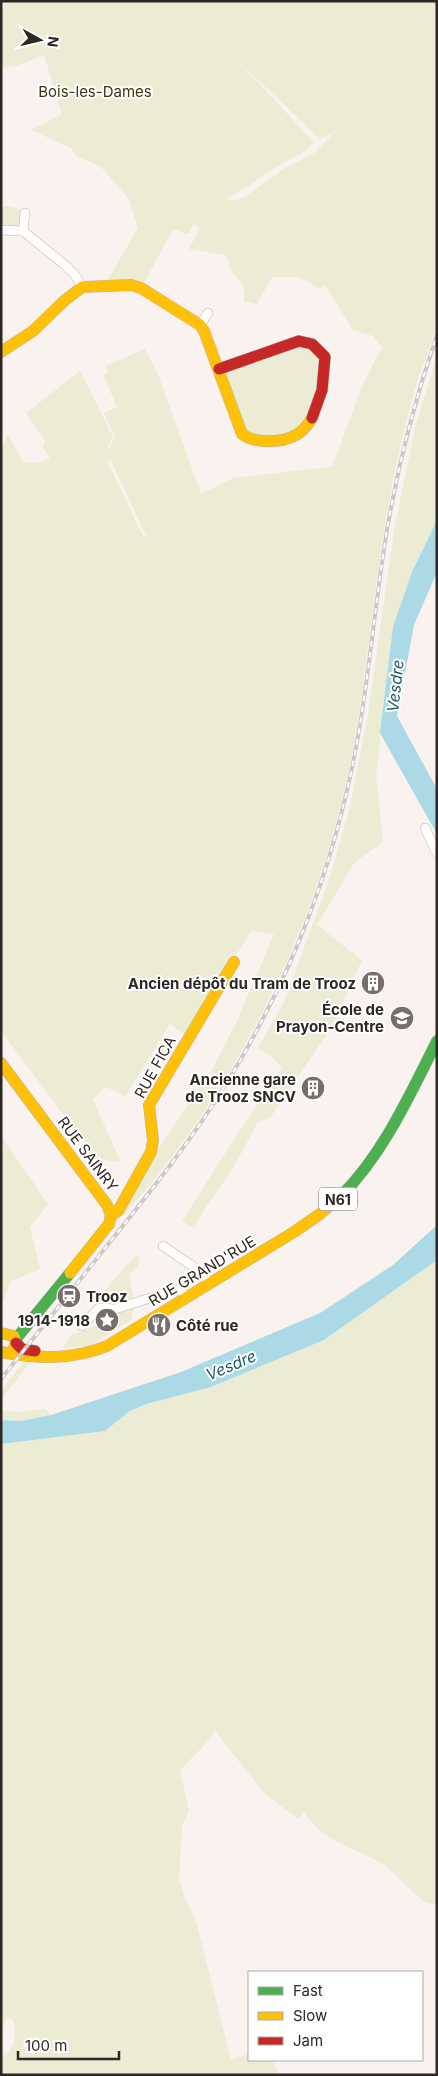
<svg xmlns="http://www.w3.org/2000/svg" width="438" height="2076" viewBox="0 0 438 2076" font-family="Inter,sans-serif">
<rect width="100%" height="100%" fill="#faf2ee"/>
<g fill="#ecebd4" fill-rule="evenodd">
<path d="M1,1H437C437,77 437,152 437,227C437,249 437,270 437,292C437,302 438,314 436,324C433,342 424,361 418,379C404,426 393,475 385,524C372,602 366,682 351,760C317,928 237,1089 123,1216L121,1215L160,1146L212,1070L238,1019L274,934L251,931L186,1036L170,1024L125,1097L116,1091L105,1087L93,1099L121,1163L96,1158L1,1031V448L8,435L24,463L40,462L50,458L43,448L45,441L26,413L80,371L113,437L107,448L108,450L115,437L104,413L117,407L103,375L109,373L105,366L145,349L159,377L201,494L233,478L332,467L362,386L382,347L373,336L353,330L325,285L320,289L299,277H272L257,304L244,301V287L232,272L226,255L189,249L200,228L193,224L188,234L173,229L144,283H106L138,228L129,199L101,167L75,155L71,148L31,130L62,114L44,55L19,65L1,68ZM234,57L320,139L335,132L314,153L282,170L248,195L235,201L226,199C244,190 260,177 278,166C291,158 305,154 314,142ZM111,460L146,536L144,538L110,467L107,461Z"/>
<path d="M6,206L24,210L21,225L1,231V207Z"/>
<path d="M294,346L309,347L323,360V368C313,404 316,428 273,435C263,436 255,438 247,431L224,374L226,370Z"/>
<path d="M437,356V520L412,572L393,627L376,776L383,842L354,863L317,925L362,960L333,1025L270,1118L258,1122L232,1170L205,1208L194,1228L182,1221L237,1135L282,1068L272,1057L258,1048L284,1002L328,883L349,811L368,714L395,525L415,428Z"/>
<path d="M1,1136L48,1204L30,1227L40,1269L11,1281L1,1307Z"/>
<path d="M139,1254V1265L129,1275L134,1302L132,1319L90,1346L63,1348L71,1335L87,1330L102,1321V1318L118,1311V1304L105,1302L104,1292L130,1261Z"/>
<path d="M437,1260V1905C432,1904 426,1903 422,1900C407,1889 396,1872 379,1862C353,1847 320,1840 304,1812L298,1819L264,1793L215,1731C205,1747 191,1757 180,1771L189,1811L182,1826L179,1879L185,1899L196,1921L231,2060L249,2054V2060H272L279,2075H1V1444L105,1431L130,1411L146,1404L211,1387L324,1340ZM6,2016L14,2021C15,2034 16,2047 4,2056L2,2038Z"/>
<path d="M24,1362H30L1,1400V1390Z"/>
<path d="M45,1409L51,1415L21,1421L1,1420V1411L21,1412Z"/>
</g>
<g fill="#abdae6">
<path d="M437,520V572L414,625L397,716L437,789V834L380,733L393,627L412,572Z"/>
<path d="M437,1225V1260L324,1340L211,1387L146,1404L130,1411L105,1431L1,1444V1420L21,1421L51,1415L181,1372L320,1313L393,1265Z"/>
</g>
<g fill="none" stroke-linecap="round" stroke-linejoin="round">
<g stroke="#bcb5b2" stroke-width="10">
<g id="street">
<path d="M1,230L23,231L66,266L75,275L82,287"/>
<path d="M23,231L25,213"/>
<path d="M200,325L208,313"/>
<path d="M425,828L437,854"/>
<path d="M163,1246L201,1272L207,1280"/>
<path d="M82,1326L99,1308L115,1309L179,1289L184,1294"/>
</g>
</g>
<g stroke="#bcb5b2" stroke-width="12">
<g id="fast">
<path d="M341,1196C384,1153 410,1094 437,1041"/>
<path d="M15,1340L70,1273"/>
</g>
</g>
<g stroke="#bcb5b2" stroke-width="12">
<g id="slow">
<path d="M1,352L33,331L64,301L82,287L131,285L141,288L200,325L204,331L242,434C254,444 282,443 296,435C303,431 308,425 312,418"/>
<path d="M1,1063L107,1205L111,1215L109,1224L70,1273"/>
<path d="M111,1215L118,1211L151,1152L153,1140L149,1105L234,962"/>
<path d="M1,1333L14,1336L16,1343L13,1350"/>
<path d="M1,1352C38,1359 72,1360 107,1346L294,1232L320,1214L341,1196"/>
</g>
</g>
<g stroke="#bcb5b2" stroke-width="12">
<g id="jam">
<path d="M219,369L299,341L312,344L325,357L322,390L312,418"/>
<path d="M16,1343L22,1349L35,1351"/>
</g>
</g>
<use href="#street" stroke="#fefdfc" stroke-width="9"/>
<use href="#fast" stroke="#4caf50" stroke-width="11"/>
<use href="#slow" stroke="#ffc107" stroke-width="11"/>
<use href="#jam" stroke="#c62828" stroke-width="11"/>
<g stroke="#cbc9c8" stroke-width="4">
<path id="rail" d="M1,1379C35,1336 69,1294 102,1252C146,1197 190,1143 226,1084C279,998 319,904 343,807C365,722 371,635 384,549C395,476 413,405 437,335"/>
</g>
<use href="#rail" stroke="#fff" stroke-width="2" stroke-dasharray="5.5" stroke-linecap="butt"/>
</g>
<defs>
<g id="building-disc" transform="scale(1.25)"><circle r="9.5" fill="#766e6a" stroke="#fff"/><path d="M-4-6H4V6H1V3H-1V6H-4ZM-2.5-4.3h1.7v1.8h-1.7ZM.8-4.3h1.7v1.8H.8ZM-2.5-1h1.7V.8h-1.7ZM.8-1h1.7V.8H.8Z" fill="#fff"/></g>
<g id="school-disc" transform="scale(1.25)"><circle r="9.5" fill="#766e6a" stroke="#fff"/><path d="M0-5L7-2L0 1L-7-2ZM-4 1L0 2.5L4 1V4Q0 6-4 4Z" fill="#fff"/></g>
<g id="station-disc" transform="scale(1.25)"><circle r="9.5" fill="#766e6a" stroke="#fff"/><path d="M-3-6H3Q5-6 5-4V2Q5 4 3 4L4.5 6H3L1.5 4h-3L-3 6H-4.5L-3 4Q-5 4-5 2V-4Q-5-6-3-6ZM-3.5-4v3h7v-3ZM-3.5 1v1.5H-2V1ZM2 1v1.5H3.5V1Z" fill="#fff"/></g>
<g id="sight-disc" transform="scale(1.25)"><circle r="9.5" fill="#766e6a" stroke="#fff"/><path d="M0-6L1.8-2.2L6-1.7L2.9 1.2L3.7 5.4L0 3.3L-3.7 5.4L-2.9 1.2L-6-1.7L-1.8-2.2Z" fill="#fff"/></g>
<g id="restaurant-disc" transform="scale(1.25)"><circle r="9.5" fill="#766e6a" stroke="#fff"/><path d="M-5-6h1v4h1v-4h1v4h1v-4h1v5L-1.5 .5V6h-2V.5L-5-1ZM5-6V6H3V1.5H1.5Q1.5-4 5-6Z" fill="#fff"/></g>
</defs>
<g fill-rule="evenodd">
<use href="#building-disc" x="373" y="983"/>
<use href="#school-disc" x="402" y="1018"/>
<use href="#building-disc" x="313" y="1088"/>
<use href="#station-disc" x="69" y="1296"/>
<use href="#sight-disc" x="107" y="1320"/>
<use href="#restaurant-disc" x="159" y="1325"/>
</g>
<g text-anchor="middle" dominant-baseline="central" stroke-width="4" stroke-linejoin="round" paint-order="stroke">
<rect fill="#fff" stroke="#6d6865" stroke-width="1" x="319" y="1187.5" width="38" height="23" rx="4"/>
<g font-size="14" font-weight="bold" fill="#2f2723">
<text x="338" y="1199">N61</text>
</g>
<g font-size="15" fill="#35390d" stroke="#fff">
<text x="95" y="91">Bois-les-Dames</text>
</g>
<g font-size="15" font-weight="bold" fill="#2f2723" stroke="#fff" text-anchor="end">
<text x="356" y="983">Ancien dépôt du Tram de Trooz</text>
<text x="384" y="1009">École de<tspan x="384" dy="17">Prayon-Centre</tspan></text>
<text x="296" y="1079">Ancienne gare<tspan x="296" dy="17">de Trooz SNCV</tspan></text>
<text x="86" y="1296" text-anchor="start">Trooz</text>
<text x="90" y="1320">1914-1918</text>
<text x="176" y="1325" text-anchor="start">Côté rue</text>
</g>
<g font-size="15" fill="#2f2723" stroke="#fff">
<text transform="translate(155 1067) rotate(-61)">RUE FICA</text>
<text transform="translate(88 1154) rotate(53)">RUE SAINRY</text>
<text transform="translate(202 1271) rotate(-31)">RUE GRAND'RUE</text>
</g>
<g font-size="16" font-style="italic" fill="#225c6a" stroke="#fff">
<text transform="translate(395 686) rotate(-84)">Vesdre</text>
<text transform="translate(231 1365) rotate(-23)">Vesdre</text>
</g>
</g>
<rect width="438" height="2076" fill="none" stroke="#2f2723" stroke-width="5"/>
<rect x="248" y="1971" width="175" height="90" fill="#ffffff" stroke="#aca9a7"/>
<rect x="258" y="1987" width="25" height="8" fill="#4caf50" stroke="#aca9a7"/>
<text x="293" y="1996" font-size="15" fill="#2f2723">Fast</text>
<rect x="258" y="2012" width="25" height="8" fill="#ffc107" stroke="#aca9a7"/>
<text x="293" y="2021" font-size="15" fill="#2f2723">Slow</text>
<rect x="258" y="2037" width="25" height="8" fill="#c62828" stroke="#aca9a7"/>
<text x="293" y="2046" font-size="15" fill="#2f2723">Jam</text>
<g transform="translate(40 40) rotate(98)" stroke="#ffffff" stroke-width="4" paint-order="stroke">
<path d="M0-4L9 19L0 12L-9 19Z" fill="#2f2723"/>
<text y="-8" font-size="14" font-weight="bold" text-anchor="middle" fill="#2f2723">N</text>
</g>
<path d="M18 2051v8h101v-8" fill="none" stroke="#2f2723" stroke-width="2.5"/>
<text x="25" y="2051" font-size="15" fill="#2f2723" stroke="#ffffff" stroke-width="4" paint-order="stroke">100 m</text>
</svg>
